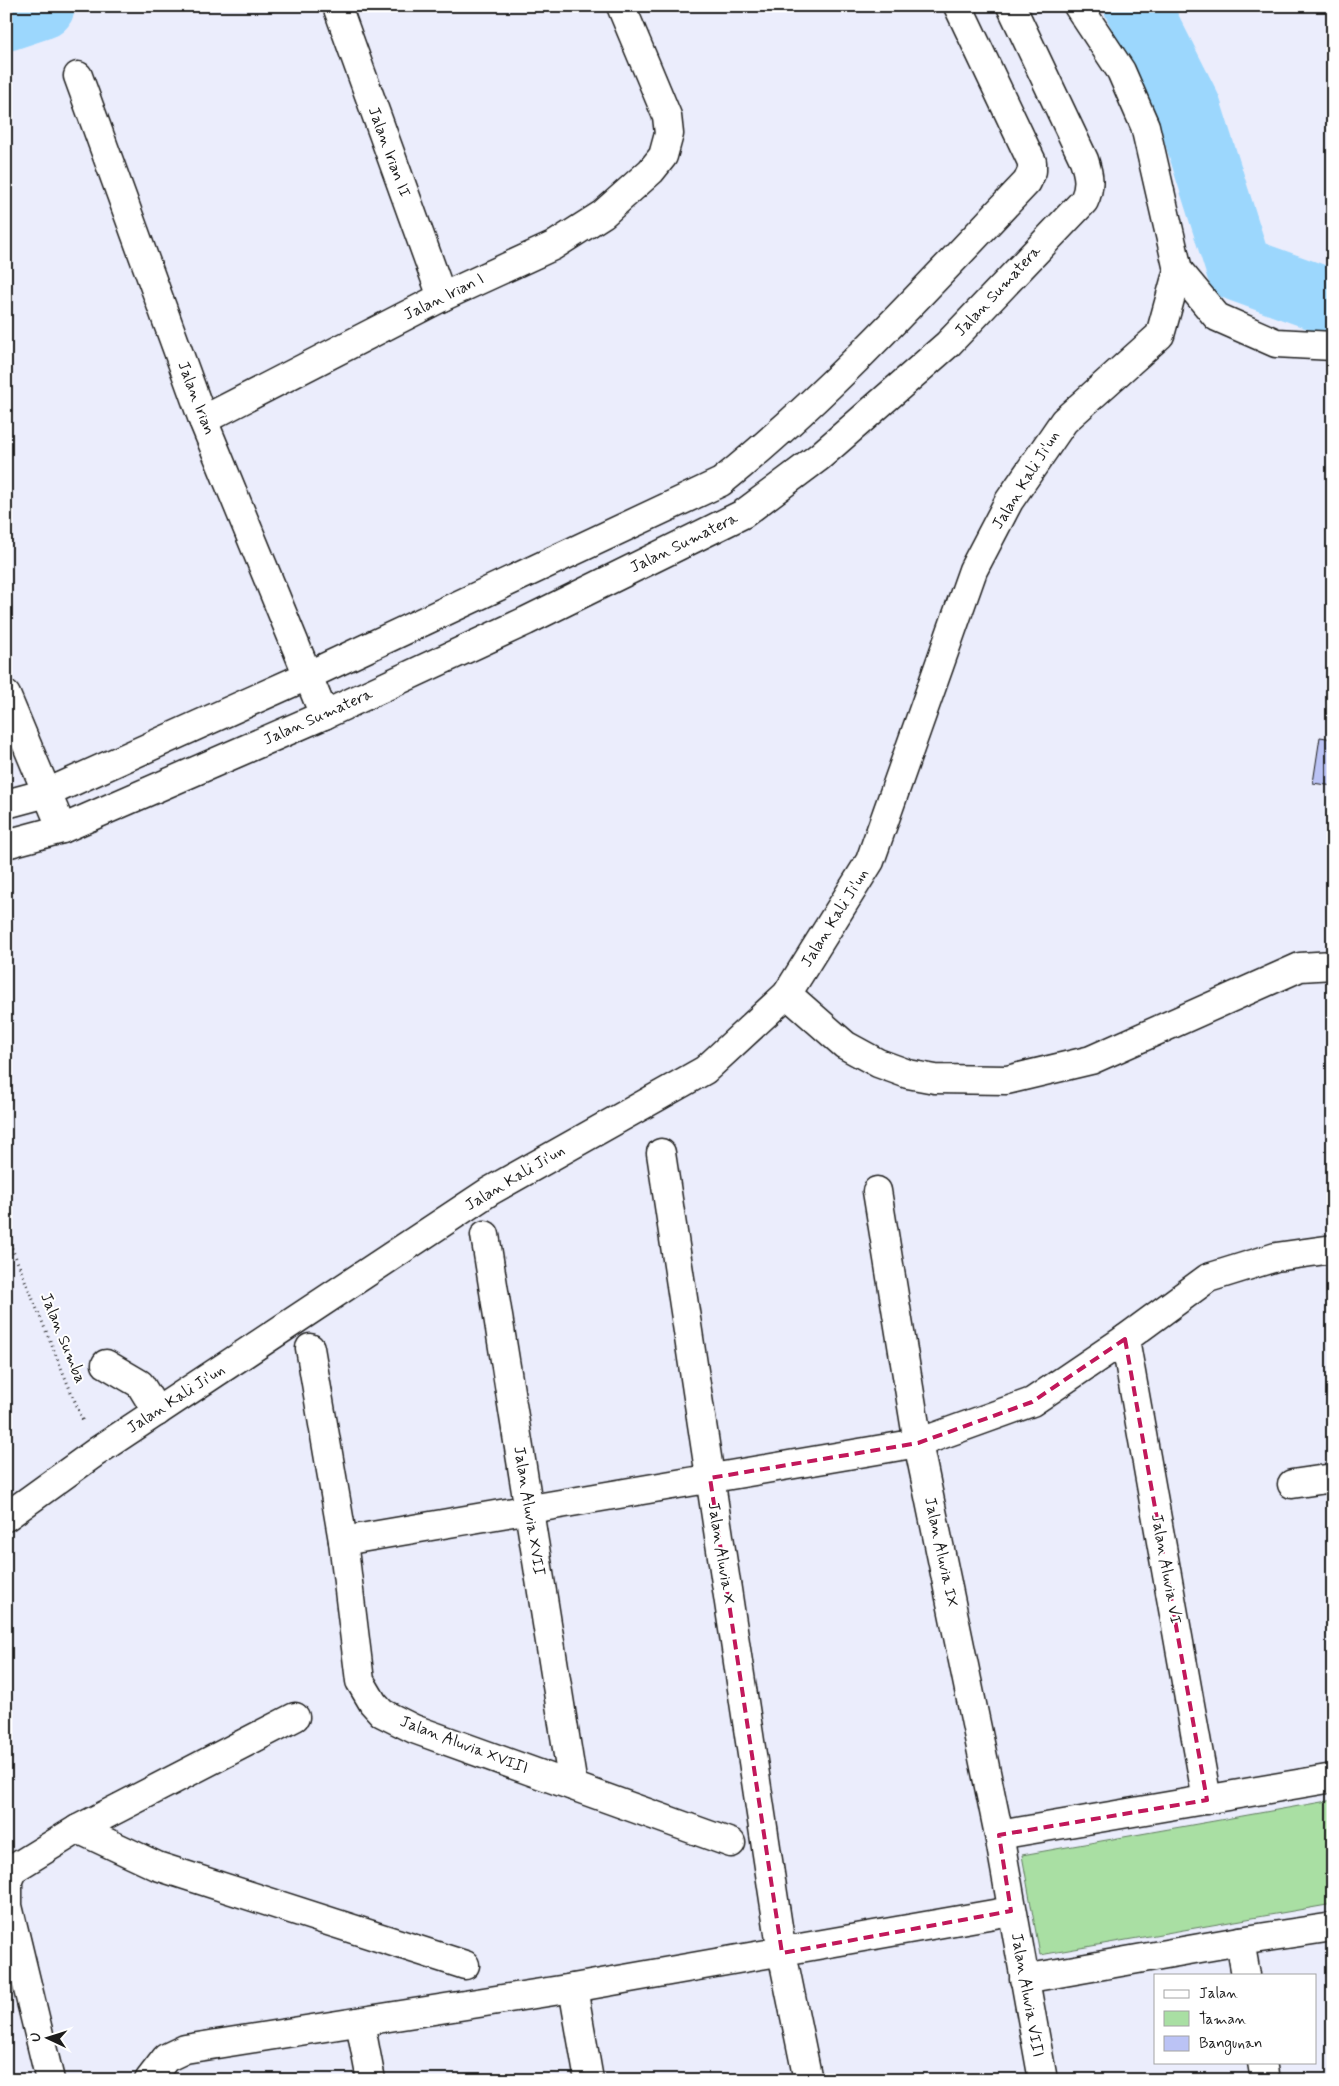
<svg xmlns="http://www.w3.org/2000/svg" width="1339" height="2086" viewBox="0 0 1339 2086" font-family="Mynerve,sans-serif">
<rect width="100%" height="100%" fill="#ebedfc"/>
<filter id="ink" filterUnits="userSpaceOnUse"><feTurbulence type="fractalNoise" baseFrequency=".02" numOctaves="2"/><feDisplacementMap in="SourceGraphic" scale="10" xChannelSelector="R" yChannelSelector="G"/><feConvolveMatrix kernelMatrix="1 2 1 2 8 2 1 2 1" color-interpolation-filters="sRGB"/></filter>
<g filter="url(#ink)">
<path fill="#a9dfa3" stroke="#627e60" d="M1333,1800V1904L1040,1955L1022,1855Z"/>
<g fill="none" stroke-linecap="round" stroke-linejoin="round">
<g stroke="#9cd7fd" stroke-width="66">
<path d="M1137,6L1188,107L1239,269L1333,303"/>
<path d="M6,18L42,6"/>
</g>
</g>
<path fill="#bbc3f5" stroke="#1c1c1c" d="M1320,737L1333,739V786L1313,783Z"/>
<g fill="none" stroke-linecap="round" stroke-linejoin="round">
<g stroke="#1c1c1c" stroke-width="31">
<g id="minor">
<path d="M337,6L442,297"/>
<path d="M78,76L203,420L324,715"/>
<path d="M1178,270L1217,317L1276,343L1333,346"/>
<path d="M203,420L442,297L553,246L603,214L651,171L663,156L669,134L667,116L621,6"/>
<path d="M6,695L62,829"/>
<path d="M6,804L47,793L309,675L721,482C832,392 929,285 1027,182L1032,171V162L958,6"/>
<path d="M6,844L62,829L324,715L526,621L743,514L819,457L948,344L1084,201C1091,186 1089,175 1084,160L1011,6"/>
<path d="M787,994L845,1045L878,1063L908,1074L935,1079L1007,1080L1091,1060L1300,967L1333,965"/>
<path d="M661,1153L782,1953L808,2080"/>
<path d="M877,1191L918,1443L999,1835L1043,2080"/>
<path d="M485,1235L573,1786"/>
<path d="M1125,1339L1207,1800"/>
<path d="M310,1348L343,1541L360,1681L373,1703L382,1713L414,1729L731,1843"/>
<path d="M106,1364L140,1384L157,1412"/>
<path d="M1292,1484L1333,1478"/>
<path d="M343,1541L918,1443L1032,1402L1125,1339L1208,1278L1276,1257L1333,1249"/>
<path d="M78,1829L157,1866L465,1965"/>
<path d="M999,1835L1333,1778"/>
<path d="M1240,1941L1246,1975"/>
<path d="M1024,1979L1240,1941L1333,1927"/>
<path d="M573,1988L589,2080"/>
<path d="M360,2022L371,2080"/>
<path d="M1262,2062L1265,2080"/>
<path d="M50,2080L8,1906V1880L13,1869L78,1829L295,1717"/>
<path d="M149,2080L166,2058L185,2049L573,1988L1011,1911"/>
</g>
</g>
<g stroke="#1c1c1c" stroke-width="31">
<path id="tertiary" d="M6,1517L96,1452L490,1191L705,1070L787,994L870,861L973,570L1009,501L1064,421L1160,335L1178,270L1145,126L1121,71L1078,6"/>
</g>
<path stroke="#1c1c1c" stroke-width="3" stroke-dasharray="1 4" stroke-linecap="butt" d="M6,1234L83,1421"/>
<use href="#minor" stroke="#fff" stroke-width="28"/>
<use href="#tertiary" stroke="#fff" stroke-width="28"/>
</g>
</g>
<path fill="none" stroke="#c2185b" stroke-width="4" stroke-dasharray="10 6" stroke-linejoin="round" d="M1125,1339L1207,1800L999,1835L1011,1911L782,1953L710,1478L918,1443L1032,1402Z"/>
<g text-anchor="middle" dominant-baseline="central" stroke-width="4" stroke-linejoin="round" paint-order="stroke">
<g font-size="16" fill="#1c1c1c" stroke="#fff">
<text transform="translate(389 152) rotate(70)">Jalan Irian II</text>
<text transform="translate(998 291) rotate(-47)">Jalan Sumatera</text>
<text transform="translate(444 297) rotate(-26)">Jalan Irian I</text>
<text transform="translate(196 398) rotate(69)">Jalan Irian</text>
<text transform="translate(1026 480) rotate(-58)">Jalan Kali Ji'un</text>
<text transform="translate(684 543) rotate(-26)">Jalan Sumatera</text>
<text transform="translate(318 717) rotate(-24)">Jalan Sumatera</text>
<text transform="translate(835 918) rotate(-58)">Jalan Kali Ji'un</text>
<text transform="translate(515 1178) rotate(-31)">Jalan Kali Ji'un</text>
<text transform="translate(63 1338) rotate(68)">Jalan Sumba</text>
<text transform="translate(176 1399) rotate(-33)">Jalan Kali Ji'un</text>
<text transform="translate(529 1511) rotate(81)">Jalan Aluvia XVII</text>
<text transform="translate(941 1552) rotate(78)">Jalan Aluvia IX</text>
<text transform="translate(721 1553) rotate(81)">Jalan Aluvia X</text>
<text transform="translate(1166 1569) rotate(80)">Jalan Aluvia VI</text>
<text transform="translate(464 1745) rotate(21)">Jalan Aluvia XVIII</text>
<text transform="translate(1027 1995) rotate(80)">Jalan Aluvia VIII</text>
</g>
</g>
<rect width="1339" height="2086" fill="none" stroke="#fff" stroke-width="25"/>
<rect x="12" y="12" width="1314" height="2061" fill="none" stroke="#1c1c1c" stroke-width="2" filter="url(#ink)"/>
<rect x="1154" y="1974" width="162" height="90" fill="#ffffff" stroke="#a4a4a4"/>
<rect x="1164" y="1990" width="25" height="8" fill="#ffffff" stroke="#a4a4a4"/>
<text x="1199" y="1998" font-size="15" fill="#1c1c1c">Jalan</text>
<rect x="1164" y="2011" width="25" height="15" fill="#a9dfa3" stroke="#a4a4a4"/>
<text x="1199" y="2024" font-size="15" fill="#1c1c1c">Taman</text>
<rect x="1164" y="2036" width="25" height="15" fill="#bbc3f5" stroke="#a4a4a4"/>
<text x="1199" y="2048" font-size="15" fill="#1c1c1c">Bangunan</text>
<g transform="translate(48 2038) rotate(274)" stroke="#ffffff" stroke-width="4" paint-order="stroke">
<path d="M0-4L9 19L0 12L-9 19Z" fill="#1c1c1c"/>
<text y="-8" font-size="14" font-weight="bold" text-anchor="middle" fill="#1c1c1c">U</text>
</g>
</svg>
